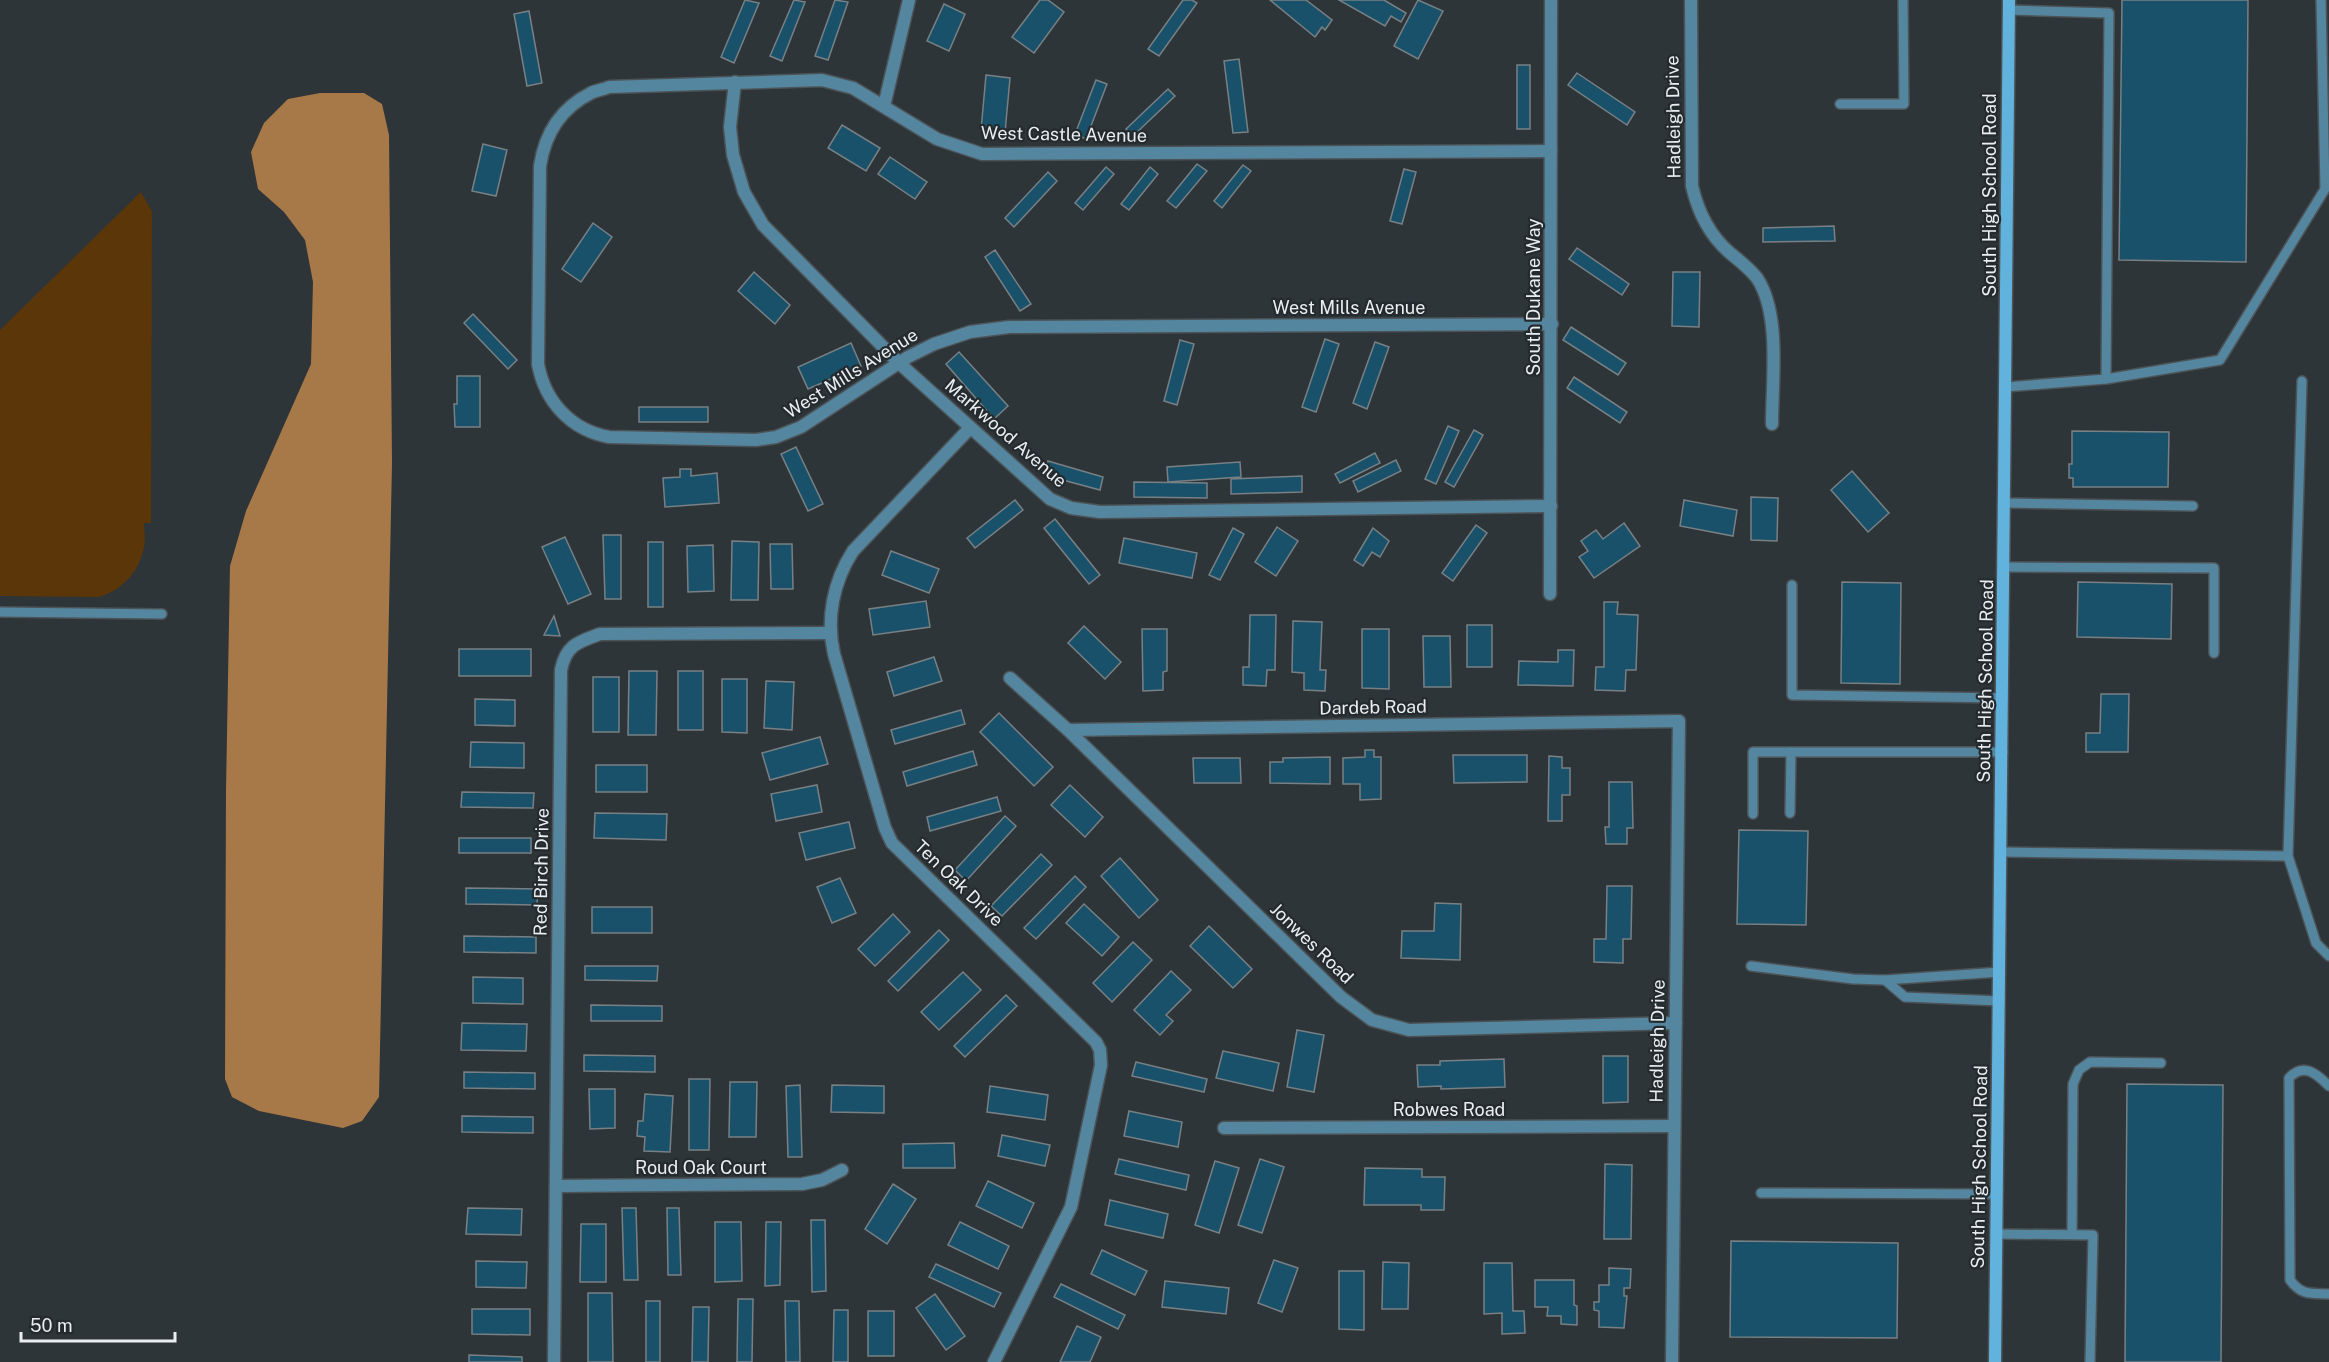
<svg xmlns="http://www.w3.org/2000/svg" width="2329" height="1362" viewBox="0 0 2329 1362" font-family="'Public Sans',sans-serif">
<rect width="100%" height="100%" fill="#2e3539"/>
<path fill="#5a3608" d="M141,192L152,212L151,523H144C144,530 146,539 144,547C140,571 121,592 98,597L0,596V330Z"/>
<path fill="#a87948" d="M320,93H364L382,104L389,135L392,463L379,1097L362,1121L343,1128L259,1111L232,1097L225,1079L226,791L230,566L246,511L311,364L313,282L305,240L284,212L258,189L251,152L264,123L288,99Z"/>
<g fill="#19516a" stroke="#788084" stroke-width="1.5">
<path d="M745,0L759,3L734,63L721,57Z"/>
<path d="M794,0L805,2L782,61L770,56Z"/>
<path d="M835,0L848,2L828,60L815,56Z"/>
<path d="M1040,0H1048L1064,12L1034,53L1012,37Z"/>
<path d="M1183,0H1192L1197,3L1159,56L1148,49Z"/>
<path d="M1270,0H1306L1332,20L1325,30L1322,27L1315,37Z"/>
<path d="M1339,0H1384L1406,13L1401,22L1391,16L1385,26Z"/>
<path d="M1418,0L1443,11L1418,59L1394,46Z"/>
<path d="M2122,0H2248L2246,262L2119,260Z"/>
<path d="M944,4L965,14L949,51L927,41Z"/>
<path d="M529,11L542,83L527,86L514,14Z"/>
<path d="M1239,59L1248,132L1233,133L1224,61Z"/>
<rect x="1517" y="65" width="13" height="64"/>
<path d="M1577,73L1635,112L1627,125L1568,85Z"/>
<path d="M986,75L1010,78L1005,133L981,130Z"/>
<path d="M1096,80L1107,84L1086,139L1075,134Z"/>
<path d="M1168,89L1175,96L1133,136L1126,129Z"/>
<path d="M842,125L880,148L866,171L828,148Z"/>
<path d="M483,144L507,150L496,196L472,191Z"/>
<path d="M890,157L927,182L915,199L878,174Z"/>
<path d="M1197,164L1207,171L1176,208L1167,201Z"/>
<path d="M1243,165L1251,171L1222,208L1214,201Z"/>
<path d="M1106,167L1114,174L1083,210L1075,203Z"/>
<path d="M1150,167L1158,174L1129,210L1121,204Z"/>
<path d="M1404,169L1416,172L1402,224L1390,221Z"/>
<path d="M1048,172L1057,181L1014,227L1005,218Z"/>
<path d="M593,223L612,237L581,282L562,269Z"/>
<path d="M1834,226L1835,241L1763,242V228Z"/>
<path d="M1577,248L1629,284L1622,295L1569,259Z"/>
<path d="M995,250L1031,304L1020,311L985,257Z"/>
<path d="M754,272L790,305L775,324L738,291Z"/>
<path d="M1673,272H1700L1699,327L1672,326Z"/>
<path d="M473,314L517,360L508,369L464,323Z"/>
<path d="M1571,327L1626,363L1618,375L1563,340Z"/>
<path d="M1325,339L1339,344L1316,412L1302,407Z"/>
<path d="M1180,340L1194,344L1177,405L1164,401Z"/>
<path d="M1375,342L1389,347L1367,409L1353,403Z"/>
<path d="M851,343L861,366L808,389L798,367Z"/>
<path d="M959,352L1008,406L994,419L946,364Z"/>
<path d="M457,376H480V427H455L454,404H457Z"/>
<path d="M1574,377L1627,412L1620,423L1567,388Z"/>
<rect x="639" y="407" width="69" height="15"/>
<path d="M1448,426L1459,431L1436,484L1425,479Z"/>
<path d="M1474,430L1483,435L1454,487L1445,482Z"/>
<path d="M2072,431L2169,432L2168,487H2073V478H2069V464H2072Z"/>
<path d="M796,447L823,504L808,511L781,454Z"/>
<path d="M1375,453L1380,463L1340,483L1335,474Z"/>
<path d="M1396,460L1401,471L1358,492L1353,481Z"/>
<path d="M1048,461L1103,477L1100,490L1044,475Z"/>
<path d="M1240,462L1241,477L1168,482L1167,467Z"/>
<path d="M680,469H691V476L717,473L719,503L665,507L663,478L680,477Z"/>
<path d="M1852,471L1889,513L1868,532L1831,490Z"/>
<path d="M1302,476V492L1231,494V479Z"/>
<path d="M1134,482L1207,483V498L1134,497Z"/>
<path d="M1751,497L1778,498L1777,541L1751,540Z"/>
<path d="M1015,500L1023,510L975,548L967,538Z"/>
<path d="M1684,500L1737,510L1733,536L1680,526Z"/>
<path d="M1055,519L1100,575L1089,584L1044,528Z"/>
<path d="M1624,523L1640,546L1594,578L1579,557L1588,551L1581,541L1596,530L1603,539Z"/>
<path d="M1476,525L1487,533L1453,581L1442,573Z"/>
<path d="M1277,527L1298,541L1276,576L1255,562Z"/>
<path d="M1233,528L1244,534L1220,580L1209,575Z"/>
<path d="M1373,528L1389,541L1380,557L1372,552L1363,566L1354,560Z"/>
<path d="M603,535H621V599H605Z"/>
<path d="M565,537L591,594L568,604L542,547Z"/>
<path d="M1124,538L1197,553L1192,578L1119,563Z"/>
<path d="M732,541L759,542L758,600H731Z"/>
<rect x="648" y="542" width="15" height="65"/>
<path d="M770,544H792L793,589H771Z"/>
<path d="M713,545L714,591L688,592L687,546Z"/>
<path d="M891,551L939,569L929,593L882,575Z"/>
<path d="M1842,582L1901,583L1900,684L1841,683Z"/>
<path d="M2078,582L2172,584L2171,639L2077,637Z"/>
<path d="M926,601L930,627L873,635L869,609Z"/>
<path d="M1604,602H1618L1617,614L1638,615L1636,670H1626L1625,691L1595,690L1596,667H1604Z"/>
<path d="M1250,615H1276L1275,670H1267L1266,686L1243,685V667H1249Z"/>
<path d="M554,616L560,636L544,635Z"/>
<path d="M1293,621L1322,622L1320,670H1326L1325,691L1304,690V673L1292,672Z"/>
<rect x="1467" y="625" width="25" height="42"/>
<path d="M1084,626L1121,662L1105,679L1068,643Z"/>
<path d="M1142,629H1167V671L1163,672V690L1143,691Z"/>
<path d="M1362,629H1389V689L1362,688Z"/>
<path d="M1423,636H1450L1451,687H1424Z"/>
<rect x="459" y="649" width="72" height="27"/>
<path d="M1558,650H1574L1573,686L1518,685L1519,661L1558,662Z"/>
<path d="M934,657L942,681L894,696L887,672Z"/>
<path d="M629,671H657L656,735H628Z"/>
<rect x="678" y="671" width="25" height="59"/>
<rect x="593" y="677" width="26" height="55"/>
<path d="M722,679H747V733L722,732Z"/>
<path d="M766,681L794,682L792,730L764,728Z"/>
<path d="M2101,694H2129L2128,752H2086V733H2100Z"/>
<path d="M475,699L515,700V726L475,725Z"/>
<path d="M961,710L965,724L895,744L891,730Z"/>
<path d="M999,713L1053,767L1034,786L980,732Z"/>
<path d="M820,737L828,764L770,780L762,753Z"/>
<path d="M471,742L524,743V768L470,767Z"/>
<path d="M1365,750H1374V757H1381V799L1360,800V784H1343V758L1365,757Z"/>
<path d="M973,751L977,765L907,786L903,772Z"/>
<path d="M1453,755H1527V782L1454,783Z"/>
<path d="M1549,756L1562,757V768H1570V795H1562V821H1548Z"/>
<path d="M1330,757V784L1270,783V762H1283V758Z"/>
<path d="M1193,758H1240L1241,783H1194Z"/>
<rect x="596" y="765" width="51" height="27"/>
<path d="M1609,782H1632L1633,828H1627V844H1606L1605,827H1609Z"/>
<path d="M817,785L822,812L776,821L771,794Z"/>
<path d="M1070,785L1103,817L1085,837L1051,805Z"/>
<path d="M462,792L534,793L533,808L461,807Z"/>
<path d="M997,797L1001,811L930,831L927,817Z"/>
<path d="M595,813L667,814L666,840L594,838Z"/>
<path d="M1005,816L1016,826L966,881L955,870Z"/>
<path d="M849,822L855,848L806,860L799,833Z"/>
<path d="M1739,830L1808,831L1806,925L1737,924Z"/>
<rect x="459" y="838" width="72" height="15"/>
<path d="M1041,854L1052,865L1002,916L991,906Z"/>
<path d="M1120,858L1158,900L1139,918L1101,876Z"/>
<path d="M1075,876L1086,887L1036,939L1024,928Z"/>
<path d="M840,878L856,913L832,923L817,887Z"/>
<path d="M1607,886H1632L1631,939H1623V963L1594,962V939H1606Z"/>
<path d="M466,888L538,889L537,905L466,904Z"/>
<path d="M1435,903L1461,904L1460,960L1401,958L1402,931H1434Z"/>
<path d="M1084,904L1119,937L1102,956L1066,923Z"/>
<rect x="592" y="907" width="60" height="26"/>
<path d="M893,914L910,932L875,966L858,949Z"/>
<path d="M1209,926L1252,969L1233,988L1190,946Z"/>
<path d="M939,930L949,940L898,991L888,981Z"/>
<path d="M464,936L536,937V953L464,952Z"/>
<path d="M1133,942L1152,960L1112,1002L1093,983Z"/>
<path d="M585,966H658L657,981L585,980Z"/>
<path d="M1171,971L1191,990L1166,1015L1173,1021L1160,1035L1134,1010Z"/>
<path d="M963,972L981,990L939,1030L921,1012Z"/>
<path d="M473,977L523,978V1004L473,1003Z"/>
<path d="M1006,995L1017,1006L965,1057L954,1046Z"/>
<path d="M591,1005L662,1006V1021H591Z"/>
<path d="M462,1023L527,1024L526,1051L461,1050Z"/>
<path d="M1297,1030L1324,1035L1314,1092L1287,1087Z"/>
<path d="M1223,1051L1279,1063L1273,1091L1216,1078Z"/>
<path d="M584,1055L655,1056V1072L584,1071Z"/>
<path d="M1603,1056H1628V1102L1603,1103Z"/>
<path d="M1504,1059L1505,1087L1441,1089V1086L1418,1087L1417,1065H1440V1061Z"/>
<path d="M1136,1062L1207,1079L1204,1092L1132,1076Z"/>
<path d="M464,1072L535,1073V1089L464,1088Z"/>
<path d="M689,1079H710L709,1150H689Z"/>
<path d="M730,1082H757L756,1137H729Z"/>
<path d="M2127,1084L2223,1085L2221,1362H2125Z"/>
<path d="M800,1085L802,1157H788L786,1086Z"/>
<path d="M832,1085L884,1086V1113L831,1112Z"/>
<path d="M990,1086L1048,1095L1045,1120L987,1112Z"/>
<path d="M589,1089H615V1128L590,1129Z"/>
<path d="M645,1094L673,1096L670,1152L644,1151L645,1137L637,1136L638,1121H643Z"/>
<path d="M1129,1111L1182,1122L1178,1147L1124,1136Z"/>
<path d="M462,1116L533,1117V1133L462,1132Z"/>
<path d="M1002,1135L1050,1145L1045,1166L998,1156Z"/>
<path d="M954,1143L955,1168H903V1144Z"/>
<path d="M1119,1159L1189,1175L1186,1190L1115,1174Z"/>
<path d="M1260,1159L1284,1167L1262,1233L1238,1225Z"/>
<path d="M1215,1161L1239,1168L1219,1233L1195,1225Z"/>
<path d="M1605,1164L1632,1165L1631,1239H1604Z"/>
<path d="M1365,1168L1422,1169V1177H1445L1444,1210H1421V1205H1364Z"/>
<path d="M988,1181L1034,1203L1022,1228L976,1206Z"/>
<path d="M893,1184L916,1199L887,1244L865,1229Z"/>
<path d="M1110,1200L1168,1214L1163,1238L1105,1225Z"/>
<path d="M468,1208L522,1209L521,1235L466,1234Z"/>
<path d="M622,1208H636L638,1280H624Z"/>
<path d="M667,1208H679L681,1275H668Z"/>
<path d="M811,1220H825L826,1291L812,1292Z"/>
<path d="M715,1222H741L742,1281L715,1282Z"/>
<path d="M766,1222H781L780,1285L765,1286Z"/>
<path d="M960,1222L1009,1246L998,1269L948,1245Z"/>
<path d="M581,1224H606V1282H580Z"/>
<path d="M1731,1241L1898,1243L1897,1338L1730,1337Z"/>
<path d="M1102,1250L1147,1271L1135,1295L1091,1274Z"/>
<path d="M1274,1260L1298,1268L1282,1312L1258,1303Z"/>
<path d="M476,1261L527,1262L526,1288L476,1287Z"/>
<path d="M1383,1262L1409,1263L1408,1309H1382Z"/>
<path d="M1484,1263H1512L1513,1311H1524L1525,1333L1502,1334V1313L1484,1314Z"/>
<path d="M936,1264L1001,1293L994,1307L929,1277Z"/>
<path d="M1609,1268L1631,1269L1630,1288H1624V1296H1627L1624,1328L1599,1327V1311L1594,1310V1302H1599V1285H1609Z"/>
<path d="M1339,1271H1364V1330L1339,1329Z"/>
<path d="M1535,1280H1574V1305L1577,1306V1325L1561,1324V1316H1547L1548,1307H1535Z"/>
<path d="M1165,1281L1229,1288L1226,1314L1162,1307Z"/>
<path d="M1061,1284L1125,1315L1118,1329L1054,1297Z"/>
<path d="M588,1293H612L613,1362H588Z"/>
<path d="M935,1294L965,1336L946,1350L916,1308Z"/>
<path d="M738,1299H753L752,1362H737Z"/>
<rect x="646" y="1301" width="14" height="61"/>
<path d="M785,1301H799L800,1362H786Z"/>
<path d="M693,1307H709L708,1362H692Z"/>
<path d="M472,1309H530V1335L472,1334Z"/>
<path d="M834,1310H848V1362H833Z"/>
<rect x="868" y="1311" width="26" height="45"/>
<path d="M1077,1326L1101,1337L1090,1362H1060Z"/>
<path d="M469,1355L522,1357V1362H469Z"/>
</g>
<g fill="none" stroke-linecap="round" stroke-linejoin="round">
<g stroke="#4c5356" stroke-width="12">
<g id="lane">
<path d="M1840,104H1904L1903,0"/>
<path d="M2106,379L2220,360L2325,189L2321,0"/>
<path d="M2302,381L2288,856L2316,943L2329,956"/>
<path d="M2005,387L2106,379L2109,13L2009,10"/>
<path d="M2005,503L2193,506"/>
<path d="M2004,567L2214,568V653"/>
<path d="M1792,585V695L2003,698"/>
<path d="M0,612L162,614"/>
<path d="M1790,813L1791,752H2003"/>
<path d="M1753,814V752H1791"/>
<path d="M2002,852L2288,856"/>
<path d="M1751,966L1853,979L1885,980L2000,972"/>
<path d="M1885,980L1905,997L2000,1001"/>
<path d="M2329,1086C2317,1074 2304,1062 2289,1078L2290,1280C2302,1296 2311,1293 2329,1294"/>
<path d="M1761,1193L1997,1194"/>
<path d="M1997,1234L2093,1235L2090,1362"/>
<path d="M2072,1234L2073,1084L2079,1070L2090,1062L2161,1063"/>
</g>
</g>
<g stroke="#4c5356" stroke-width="15">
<g id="street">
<path d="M1691,0L1692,186C1698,212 1709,235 1730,253C1740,261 1749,268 1757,278C1781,314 1772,381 1772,424"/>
<path d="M735,82L730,127L733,155L744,192L763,225L899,363L1050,499L1071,508L1100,512L1551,506"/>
<path d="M884,106L909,0"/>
<path d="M1551,151L982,154L937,139L853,88L822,80L609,87C603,90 596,90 591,93C561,108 545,133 540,166L538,364C545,402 571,430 609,437L756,440L776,437L801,427L908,357L934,344L970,332L1009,327L1552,324"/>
<path d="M970,428L853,551C833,582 826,619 834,654L885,828L892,843L1096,1042L1100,1050L1101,1065L1071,1207L994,1362"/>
<path d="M1550,594L1551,0"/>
<path d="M1010,678L1068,730L1341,997L1372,1020L1409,1030L1676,1023"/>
<path d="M1068,730L1679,721L1672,1362"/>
<path d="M1224,1128L1674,1126"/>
<path d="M556,1186L802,1184L822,1180L842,1170"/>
<path d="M554,1362L561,670C566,645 578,642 600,634L831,633"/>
</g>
</g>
<g stroke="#4c5356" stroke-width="15">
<path id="secondary" d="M1995,1362L2009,0"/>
</g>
<use href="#lane" stroke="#5486a0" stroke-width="9"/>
<use href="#street" stroke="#5486a0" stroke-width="12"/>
<use href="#secondary" stroke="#61b3dd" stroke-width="12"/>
</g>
<g text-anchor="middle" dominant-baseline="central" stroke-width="4.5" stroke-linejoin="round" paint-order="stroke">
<g font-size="18" fill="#eaeef1" stroke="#242b2f">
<text transform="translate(1673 117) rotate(-91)">Hadleigh Drive</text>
<text transform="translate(1064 134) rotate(1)">West Castle Avenue</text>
<text transform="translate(1989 195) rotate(-90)">South High School Road</text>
<text transform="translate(1533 297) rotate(-90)">South Dukane Way</text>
<text x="1349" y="307">West Mills Avenue</text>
<text transform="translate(851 373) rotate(-32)">West Mills Avenue</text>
<text transform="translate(1006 433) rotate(41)">Markwood Avenue</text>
<text transform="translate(1985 681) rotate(-89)">South High School Road</text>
<text transform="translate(1373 707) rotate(-1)">Dardeb Road</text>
<text transform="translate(541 872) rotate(-89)">Red Birch Drive</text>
<text transform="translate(959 883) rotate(44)">Ten Oak Drive</text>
<text transform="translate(1312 943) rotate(44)">Jonwes Road</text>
<text transform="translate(1657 1041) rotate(-89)">Hadleigh Drive</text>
<text x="1449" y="1109">Robwes Road</text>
<text x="701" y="1167">Roud Oak Court</text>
<text transform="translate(1979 1167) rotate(-89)">South High School Road</text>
</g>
</g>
<path d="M21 1332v9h154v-9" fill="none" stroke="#eaeef1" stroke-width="3"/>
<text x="30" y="1332" font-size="18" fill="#eaeef1" stroke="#242b2f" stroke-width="4.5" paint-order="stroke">50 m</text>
</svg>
